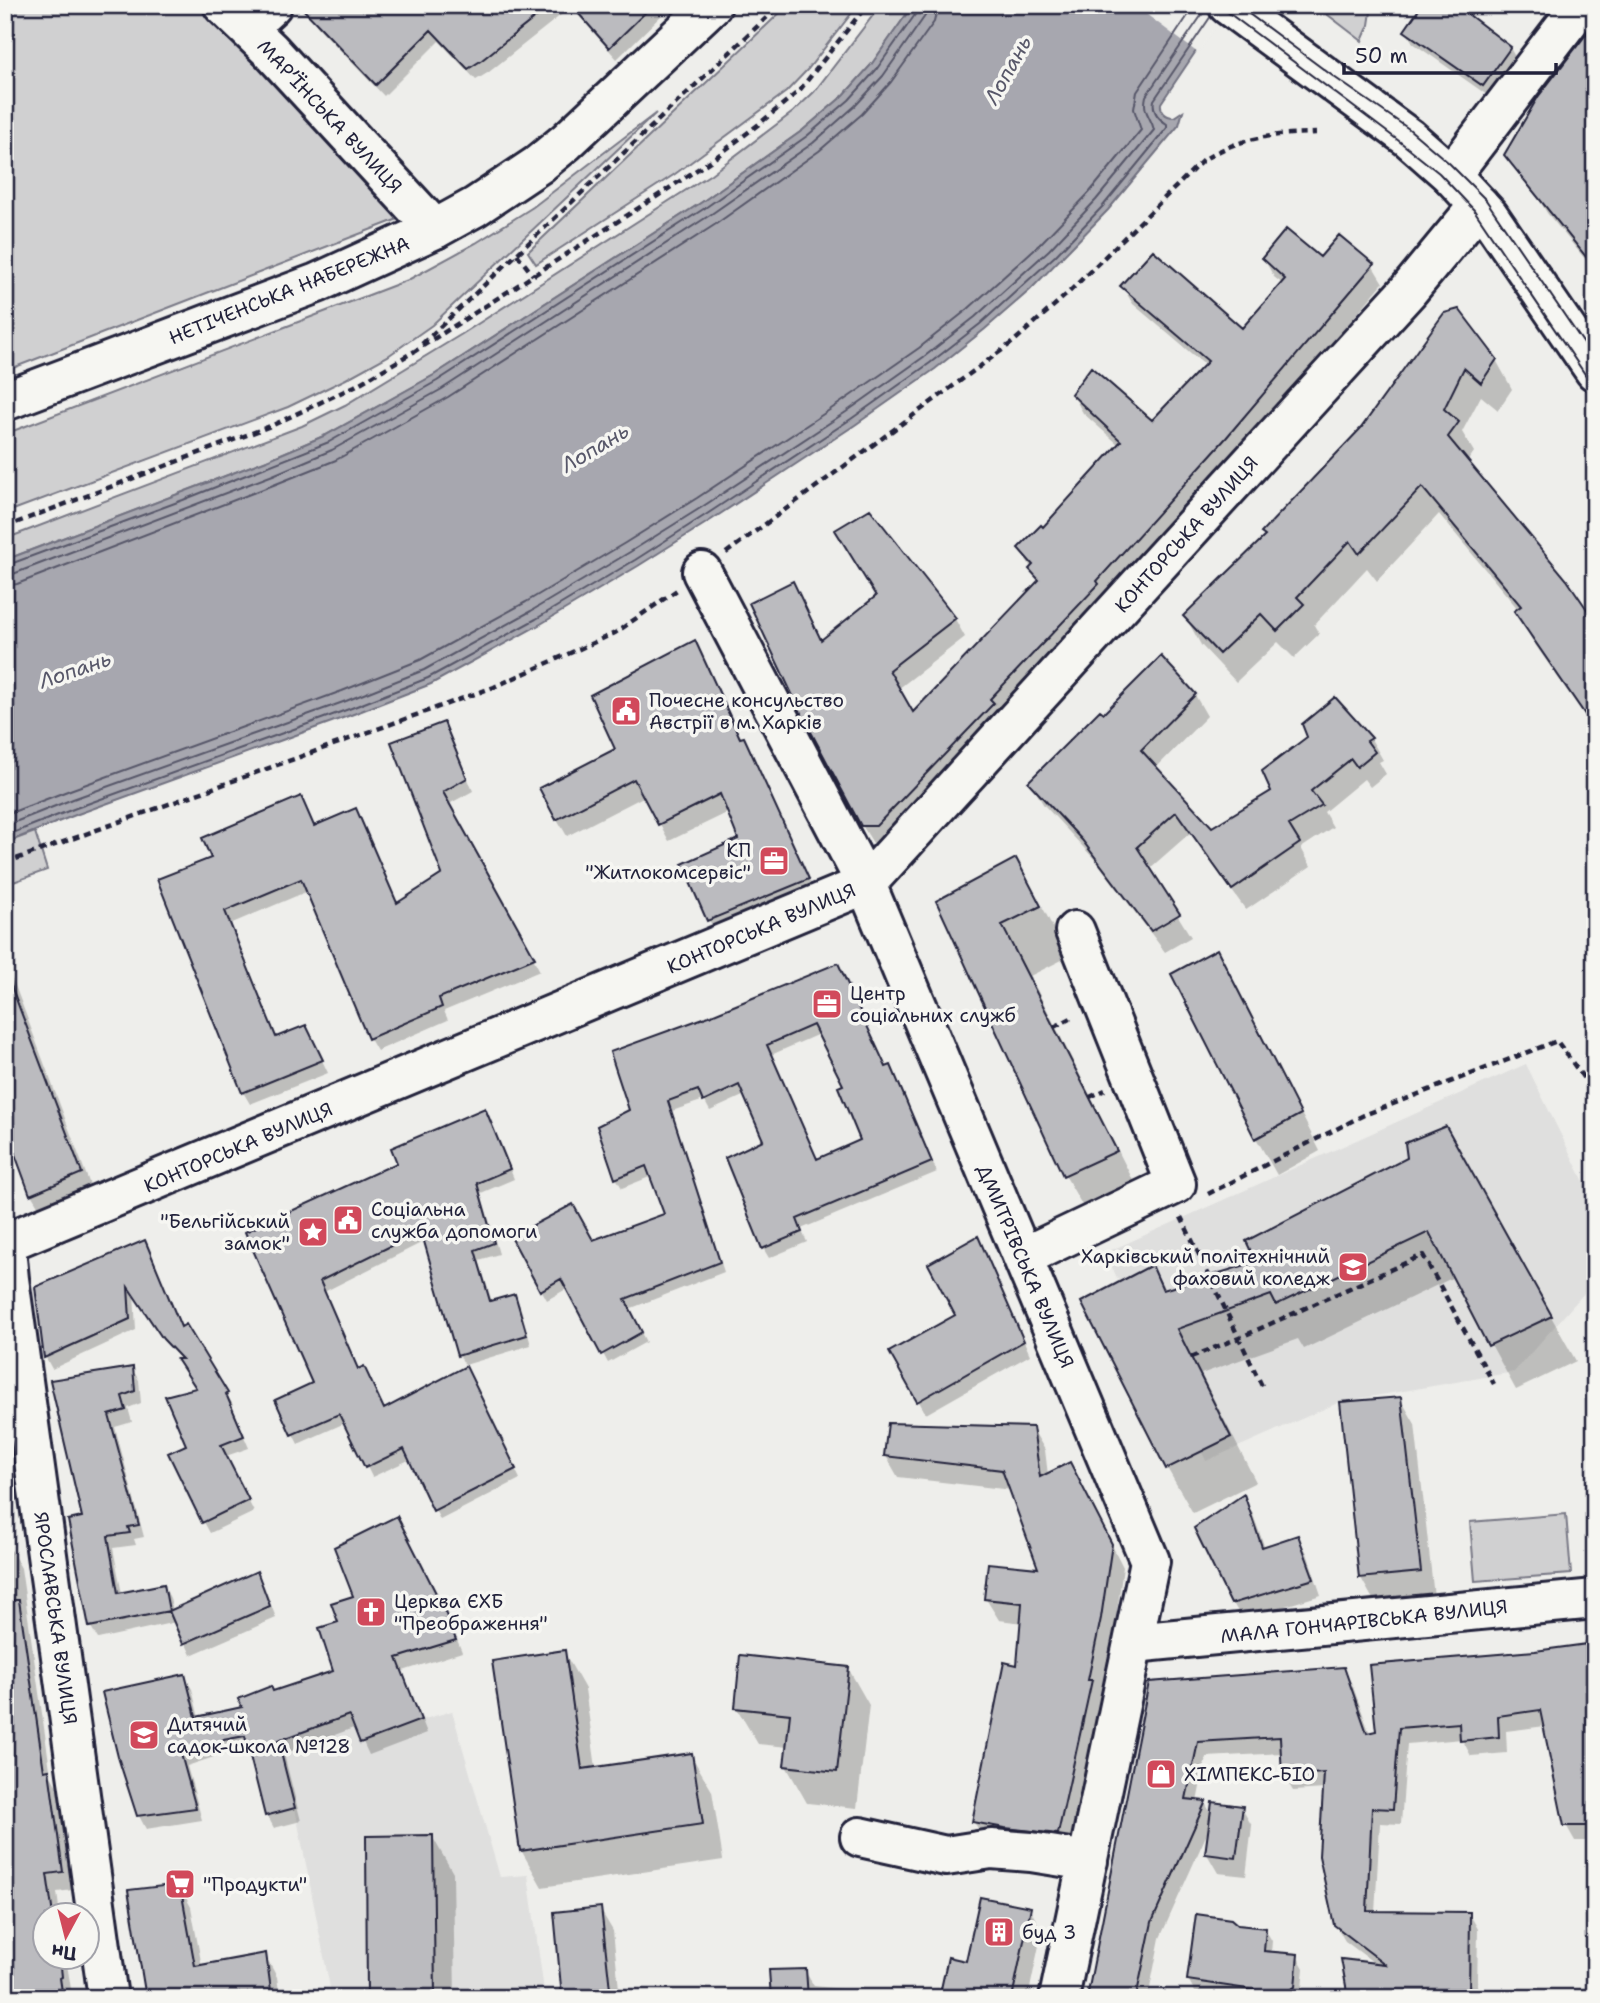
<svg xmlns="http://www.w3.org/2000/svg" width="1600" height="2003" font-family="'Shantell Sans',sans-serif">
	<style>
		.built { fill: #dfdfde }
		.green { fill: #d0d0d1; stroke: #797986; stroke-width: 2 }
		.water { fill: #a7a7af; stroke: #727281; stroke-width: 2 }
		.pier { fill: #eeeeeb }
		.shadow { fill: #0003; fill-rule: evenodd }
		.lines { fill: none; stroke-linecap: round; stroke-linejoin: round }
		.shore { stroke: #575769; stroke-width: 2 }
		.building { fill: #bbbbbf; stroke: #22223b; stroke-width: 2; fill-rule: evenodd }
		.minor-casing { stroke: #22223b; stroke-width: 44 }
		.major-casing { stroke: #22223b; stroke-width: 44 }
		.path { stroke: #22223b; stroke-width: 4.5; stroke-dasharray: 7 5; stroke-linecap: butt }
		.minor { stroke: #f6f6f2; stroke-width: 38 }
		.major { stroke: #f6f6f2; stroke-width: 38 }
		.tram { stroke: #22223b; stroke-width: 2 }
		.labels { text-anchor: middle; stroke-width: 7; stroke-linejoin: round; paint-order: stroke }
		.street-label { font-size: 19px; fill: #22223b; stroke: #f6f6f2 }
		.poi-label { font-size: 19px; fill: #22223b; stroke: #f6f6f2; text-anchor: start }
		.water-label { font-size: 21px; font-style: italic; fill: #575769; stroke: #f6f6f2 }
	</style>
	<rect width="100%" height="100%" fill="#eeeeeb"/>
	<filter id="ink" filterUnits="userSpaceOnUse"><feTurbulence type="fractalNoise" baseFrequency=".0143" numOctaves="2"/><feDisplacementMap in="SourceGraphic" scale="14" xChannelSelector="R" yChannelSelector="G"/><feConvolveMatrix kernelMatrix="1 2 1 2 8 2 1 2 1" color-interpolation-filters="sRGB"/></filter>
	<g filter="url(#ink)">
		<path class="built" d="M1526 1064 1595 1204V1281L1514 1372 1340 1402 1206 1461 1105 1253Z
			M402 1671 421 1720 452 1711 500 1877 528 1875 545 1998H332L295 1808 272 1720Z"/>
		<path class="green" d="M5 5H213L411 214 5 371Z
			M788 5H858L808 69 786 92 675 174 536 264 528 252Z
			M881 5H913L871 65 844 95 803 130 702 202 434 375 326 435 267 460 5 560V539L302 426 345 405 462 334 711 174 793 112 814 92Z
			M1315 5H1372L1369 25 1362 41Z
			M656 113 432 325 388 356 346 379 288 407 5 513V434L408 280 476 243 533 207Z
			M35 832 47 870 5 885V843Z
			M1566 1514 1571 1574 1475 1581 1470 1522Z"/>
		<path class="water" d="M913 5H1227L1161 103C1160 111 1165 117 1174 117L1183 111 1179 125 1108 210 1030 290 985 329 935 369 855 425 711 520 638 566 539 625 431 684 351 715 78 814 5 843V560L267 460 326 435 434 375 702 202 803 130 844 95 871 65Z"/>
		<path class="pier" d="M1134 5H1230L1198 53Z"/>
		<path class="shadow" d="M320 5H667L669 8 617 59 571 7 489 72 476 80 439 41 384 96 317 26 309 14Z
			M1406 31 1510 48 1517 60 1490 97 1413 43Z
			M1595 152V271L1547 213 1540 201 1512 166 1506 155Z
			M1264 259 1320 260 1372 265 1383 283 1235 457 886 844 873 843 860 822 822 642 878 597 870 511 955 619 965 637 898 689 913 715 1039 582 1020 548 1043 530 1119 445 1083 413 1073 395 1152 423 1206 366 1133 304 1122 286 1242 331 1283 284 1274 277Z
			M1445 315 1496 360 1512 389 1498 410 1481 396 1462 432 1474 452 1467 462 1595 624V731L1532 640 1516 611 1518 609 1439 514 1377 581 1367 568 1314 625 1319 634 1294 658 1278 642 1236 682 1201 645 1185 616 1266 538 1263 533 1362 429Z
			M1195 695 1207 716 1156 768 1212 829 1273 791 1335 699 1371 739 1383 760 1379 762 1386 774 1370 787 1364 779 1324 812 1333 827 1301 848 1311 866 1246 910 1190 833 1149 869 1191 937 1165 952 1097 862 1043 804 1031 783 1103 716Z
			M443 724 450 736 473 791 449 804 540 971 444 1011 448 1020 377 1051 370 1039 308 891 230 924 277 1038 312 1039 328 1073 250 1104 243 1092 159 880 314 828 362 823 398 905 445 875 394 743Z
			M743 739 753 756 817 897 719 938 709 920 685 865 741 840 729 812 669 841 645 796 567 836 557 819 617 750Z
			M1015 860 1044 910 1068 957 1030 976 1144 1202 1094 1226 1065 1175 938 902Z
			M1217 952 1238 988 1320 1151 1277 1175 1256 1138Z
			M838 965 887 1069 896 1077 937 1172 801 1229 807 1242 769 1258 763 1248 765 1141 745 1095 710 1111 704 1100 672 1111 724 1272 629 1309 646 1342 608 1363 568 1288 547 1300 513 1238 592 1242 666 1215 652 1176 622 1188 616 1178 631 1111 710 1018ZM819 1034 845 1086 862 1141 817 1160 771 1055Z
			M5 968 14 983 95 1198 46 1219 31 1194 5 1121Z
			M490 1120 514 1179 481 1193 499 1254 479 1260 492 1302 514 1296 520 1306 531 1345 465 1365 459 1355 425 1241 324 1292 358 1371 384 1411 471 1378 520 1479 440 1520 411 1459 372 1477 345 1423 298 1444 293 1434 315 1384 247 1233Z
			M1471 1173 1576 1361 1516 1390 1454 1277 1304 1349 1298 1339 1201 1374 1256 1482 1193 1513 1167 1468 1152 1267 1166 1291 1258 1263Z
			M977 1238 985 1252 1030 1355 926 1414 891 1352 957 1316Z
			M144 1243 151 1254 182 1328 186 1326 233 1405 231 1406 249 1448 226 1456 254 1512 210 1533 204 1522 188 1446 198 1389 182 1361 173 1351 134 1293 136 1330 52 1369 46 1358 37 1288Z
			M132 1369 139 1380 141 1403 128 1408 132 1422 115 1427 144 1537 134 1539 136 1545 113 1548 122 1594 164 1586 170 1598 173 1611 257 1574 264 1586 276 1618 191 1655 176 1622 98 1639 91 1627 70 1521 84 1519 52 1382Z
			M1400 1398 1415 1424 1434 1597 1375 1603 1361 1578Z
			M5 1427 16 1513 5 1516Z
			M1032 1428 1045 1450 1048 1475 1082 1486 1123 1567 1113 1641 1101 1699 1104 1704 1070 1855 987 1843 974 1822 1019 1667 1023 1623 999 1620 986 1599 1041 1570 1012 1490 898 1477 886 1456Z
			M1243 1496 1252 1512 1265 1548 1298 1537 1307 1553 1321 1595 1242 1619 1233 1603Z
			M404 1530 450 1622 462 1652 403 1671 427 1733 369 1755 356 1727 284 1754 301 1821 274 1828 267 1815 250 1749 226 1753 187 1766 202 1820 146 1829 139 1816 120 1756 184 1676 192 1689 199 1718 244 1709 273 1693 335 1672 340 1623 355 1597Z
			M11 1550 21 1568 51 1776 59 1790 73 1890 57 1892 60 1916H46V1958H66L72 1995 69 1996 70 1998H5V1551Z
			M1595 1639V1841H1575L1566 1825 1545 1726 1506 1731 1507 1753 1471 1756 1462 1739 1407 1744 1401 1824 1380 1823 1375 1913H1469L1478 1929 1477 1996 1595 1998H1348L1377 1965 1345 1941 1335 1924 1325 1789 1293 1791 1284 1776 1283 1753 1206 1757 1197 1802 1205 1803 1212 1815 1241 1807 1252 1826 1246 1876 1218 1873 1207 1854 1209 1829 1160 1938 1148 1998H1089L1150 1683 1343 1669 1352 1684 1370 1734 1585 1646 1584 1641Z
			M564 1652 585 1689 596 1768 691 1755 712 1791 723 1860 542 1887 521 1850Z
			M848 1668 869 1705 857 1808 807 1803 786 1766 788 1747 758 1744 736 1707Z
			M432 1836 453 1873 455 1998H369Z
			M179 1885 191 1907 202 1967 265 1955 277 1977 280 1998H147Z
			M600 1909 613 1931 620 1998H564Z
			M1030 1909 1042 1931 1028 1998H941L968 1963Z
			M1237 1926 1265 1929 1272 1941 1271 1953 1297 1956 1304 1968 1301 1998H1237L1195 1992 1188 1979Z
			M805 1971 814 1986 896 1995 898 1998H773Z"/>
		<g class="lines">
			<path class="shore" d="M5 566 183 500 329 442 437 381 705 208 807 136 849 100 876 70 917 12 918 5
				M5 575 13 574 273 475 332 450 442 389 710 215 813 143 855 106 883 76 925 16 927 5
				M5 586 17 584 276 484 336 460 448 397 716 224 819 151 862 114 891 82 934 22 938 5
				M5 815 70 790 342 691 420 660 526 602 625 543 697 498 840 403 919 348 968 309 1041 243 1089 193 1141 130 1134 109 1137 92 1195 5
				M5 826 73 799 346 701 424 670 531 611 630 552 702 507 846 412 925 356 975 317 1049 250 1096 200 1154 130C1151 116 1142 113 1146 96L1208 6
				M5 836 76 808 349 709 428 678 536 619 635 560 707 514 851 419 930 363 980 324 1055 256 1103 206 1167 128V124C1157 118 1152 111 1154 100L1211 16"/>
		</g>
		<path class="building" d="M299 5H551L482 60 468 69 431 30 376 85Z
			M571 5H653L609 48Z
			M1422 5H1456L1511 47 1483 86 1404 31Z
			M1595 23V268L1504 155 1538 97Z
			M1286 229 1320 257 1339 235 1374 264 1226 438 1097 581 1099 584 990 699 994 703 876 826H861L802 715 749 603 793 581 821 640 876 596 835 530 870 509 956 618 889 670 913 712 1039 580 1029 569 1033 565 1018 548 1041 525 1043 527 1121 441 1071 394 1091 367 1152 420 1208 361 1120 286 1153 250 1242 328 1285 279 1262 258Z
			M1459 309 1497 359 1481 383 1464 368 1444 409 1459 422 1448 437 1567 580 1595 621V729L1514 611 1521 606 1422 487 1359 554 1350 541 1297 597 1304 604 1277 631 1261 614 1219 654 1183 616 1265 536 1261 533 1361 428 1444 313Z
			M695 640 740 738 744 737 809 879 707 921 682 864 738 839 720 794 658 825 634 779 556 820 539 788 615 749 590 695Z
			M1161 656 1196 694 1141 750 1212 827 1271 791 1262 771 1307 737 1302 724 1335 697 1372 738 1367 741 1375 752 1357 767 1351 759 1311 791 1322 805 1289 825 1300 843 1232 890 1176 812 1137 847 1180 914 1151 931 1082 840 1028 782 1100 710 1104 713Z
			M444 722 467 778 443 792 535 958 439 998 442 1007 368 1039 301 879 225 911 276 1037 306 1025 323 1060 242 1093 157 879 211 858 202 838 301 796 314 826 356 808 397 903 442 874 391 742Z
			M1016 858 1041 906 1002 925 1117 1151 1063 1176 936 901Z
			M1217 949 1301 1114 1255 1139 1171 974Z
			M838 963 886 1067 891 1065 932 1162 797 1219 802 1232 762 1249 725 1158 763 1140 739 1085 703 1102 698 1090 668 1101 720 1262 625 1299 642 1332 601 1355 561 1279 540 1291 511 1237 573 1204 593 1240 664 1214 646 1166 615 1179 597 1126 629 1110 610 1052 709 1016ZM813 1025 843 1085 838 1087 860 1140 817 1159 767 1045Z
			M5 975H7L82 1173 30 1195 5 1127Z
			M485 1108 510 1169 477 1183 494 1243 475 1250 490 1301 515 1294 527 1335 457 1356 421 1231 320 1281 358 1369 364 1366 384 1409 466 1366 516 1469 433 1511 404 1449 365 1468 339 1414 291 1435 275 1400 312 1383 245 1232 397 1163 391 1148Z
			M1446 1126 1552 1316 1488 1346 1429 1232 1276 1305 1271 1295 1177 1329 1231 1437 1166 1469 1081 1302 1152 1265 1163 1290 1256 1262 1246 1241 1407 1158 1405 1143Z
			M978 1236 1024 1341 917 1402 889 1352 955 1315 928 1264Z
			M145 1240 181 1327 186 1324 228 1393 226 1394 244 1436 221 1445 249 1500 202 1523 168 1453 186 1445 165 1396 196 1388 177 1359H182L163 1339 128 1287 130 1319 44 1358 35 1287Z
			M133 1367 135 1391 122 1396 126 1410 109 1415 139 1525 128 1527 130 1533 108 1536 118 1593 164 1584 169 1611 89 1627 68 1520 82 1517 50 1380Z
			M1401 1397 1421 1572 1359 1578 1340 1402Z
			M888 1423 1033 1427 1040 1477 1070 1462 1112 1544 1101 1618 1088 1680H1092L1058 1834 1005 1828 972 1822 1004 1662 1017 1665 1022 1603 984 1599 988 1563 1038 1568 1002 1470 884 1456Z
			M1244 1494 1262 1547 1298 1535 1314 1579 1231 1604 1194 1528Z
			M397 1516 443 1607 456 1640 397 1658 421 1720 360 1743 349 1715 278 1741 295 1808 265 1816 245 1736 218 1741 181 1754 196 1808 137 1816 118 1757 102 1692 185 1674 196 1717 242 1707 238 1699 271 1686 273 1691 333 1671 319 1628 338 1622 331 1603 353 1596 334 1547Z
			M257 1571 270 1606 183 1644 169 1611Z
			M5 1600H19L44 1771 49 1770 63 1872 47 1874 53 1915H46V1957H60L62 1977 60 1978 63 1998H5Z
			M1595 1643V1826H1564L1540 1710 1498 1716 1499 1737 1460 1741 1459 1723 1399 1728 1393 1809 1372 1808 1367 1911 1470 1912 1469 1998H1347L1346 1986 1341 1959 1385 1964 1334 1925 1319 1856 1324 1773 1282 1776 1280 1737 1198 1742 1186 1799 1206 1801 1152 1922 1136 1998H1087L1149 1682 1344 1667 1367 1733 1376 1731 1369 1665 1535 1651Z
			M565 1650 582 1769 692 1753 703 1824 520 1851 492 1661Z
			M740 1655 849 1667 837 1772 784 1766 790 1714 735 1708Z
			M1212 1802 1243 1806 1236 1858 1205 1854Z
			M433 1835 435 1998H367L366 1836Z
			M180 1884 195 1966 266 1953 272 1998H146L128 1890Z
			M980 1897 1031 1907 1012 1998H939L948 1957 966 1961Z
			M601 1907 611 1998H562L554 1912Z
			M1196 1914 1231 1919 1238 1925 1266 1928 1264 1951 1298 1954 1295 1987 1275 1998H1264L1260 1991 1187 1980Z
			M806 1969 808 1998H771L769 1970Z"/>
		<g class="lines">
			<g class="minor-casing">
				<path id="minor" d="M223 5 271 51 435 229
					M247 28 272 5
					M1451 175 1581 5
					M702 572 866 884 1150 1561 1059 1998
					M5 1238 9 1279 108 1998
					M5 1243 866 884 1408 291 1479 205
					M1023 1257 1176 1184 1075 931
					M1133 1643 1595 1599
					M860 1837 946 1856 991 1849 1031 1852 1088 1861"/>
			</g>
			<g class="major-casing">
				<path id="major" d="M1228 5 1409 138 1451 175 1489 216 1595 371
					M5 401 317 283 435 229 475 207 538 165 566 142 712 5"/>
			</g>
			<path class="path" d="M517 254 533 275
				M422 344 780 5
				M5 527 273 425 355 386 415 351 659 195 716 157 759 124 799 91 867 5
				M726 553 1013 342 1066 295 1202 161C1238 137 1274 134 1316 133
				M5 863 494 687 615 633 677 590
				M1054 1027 1073 1017
				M1090 1097 1105 1090
				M1208 1194 1364 1115 1557 1041 1595 1094
				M1181 1217 1262 1386
				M1191 1357 1239 1338 1423 1255 1494 1384"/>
			<use href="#minor" class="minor"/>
			<use href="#major" class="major"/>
			<path class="tram" d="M1218 5 1399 141 1439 173 1474 210 1595 389
				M1237 5 1334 77 1409 129 1449 163 1486 200 1595 360"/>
		</g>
	</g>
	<defs>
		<g id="civic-square" transform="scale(1.575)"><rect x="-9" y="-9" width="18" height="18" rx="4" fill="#d1495b" stroke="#f6f6f2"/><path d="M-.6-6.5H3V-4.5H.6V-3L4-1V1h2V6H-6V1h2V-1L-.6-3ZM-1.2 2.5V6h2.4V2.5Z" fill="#fff"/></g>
		<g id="office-square" transform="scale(1.575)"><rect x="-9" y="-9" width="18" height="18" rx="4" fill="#d1495b" stroke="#f6f6f2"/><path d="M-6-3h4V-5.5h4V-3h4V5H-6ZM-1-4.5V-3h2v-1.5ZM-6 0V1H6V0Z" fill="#fff"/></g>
		<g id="sight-square" transform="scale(1.575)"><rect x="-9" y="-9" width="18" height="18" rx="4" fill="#d1495b" stroke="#f6f6f2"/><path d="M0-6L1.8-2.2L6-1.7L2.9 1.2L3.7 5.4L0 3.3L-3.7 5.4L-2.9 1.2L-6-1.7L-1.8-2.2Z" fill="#fff"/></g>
		<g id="university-square" transform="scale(1.575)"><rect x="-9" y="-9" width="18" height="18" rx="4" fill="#d1495b" stroke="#f6f6f2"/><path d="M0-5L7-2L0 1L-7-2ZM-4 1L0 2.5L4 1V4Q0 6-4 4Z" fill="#fff"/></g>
		<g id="church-square" transform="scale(1.575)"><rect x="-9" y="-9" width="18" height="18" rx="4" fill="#d1495b" stroke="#f6f6f2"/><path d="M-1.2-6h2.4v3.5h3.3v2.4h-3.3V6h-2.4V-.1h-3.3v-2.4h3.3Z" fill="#fff"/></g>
		<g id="school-square" transform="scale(1.575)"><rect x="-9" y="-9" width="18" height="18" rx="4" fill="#d1495b" stroke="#f6f6f2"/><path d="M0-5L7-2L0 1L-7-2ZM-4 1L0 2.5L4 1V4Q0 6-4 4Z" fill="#fff"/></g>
		<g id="shop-square" transform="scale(1.575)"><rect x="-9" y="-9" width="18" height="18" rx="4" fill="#d1495b" stroke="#f6f6f2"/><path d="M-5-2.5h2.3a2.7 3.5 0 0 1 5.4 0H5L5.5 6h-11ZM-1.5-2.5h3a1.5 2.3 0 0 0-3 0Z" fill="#fff"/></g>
		<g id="supermarket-square" transform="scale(1.575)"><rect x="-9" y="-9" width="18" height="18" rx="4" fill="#d1495b" stroke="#f6f6f2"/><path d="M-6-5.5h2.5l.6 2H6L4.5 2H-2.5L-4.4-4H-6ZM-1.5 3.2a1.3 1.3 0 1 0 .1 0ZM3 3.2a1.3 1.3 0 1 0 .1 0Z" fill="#fff"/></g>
		<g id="building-square" transform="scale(1.575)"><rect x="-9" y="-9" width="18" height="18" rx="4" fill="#d1495b" stroke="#f6f6f2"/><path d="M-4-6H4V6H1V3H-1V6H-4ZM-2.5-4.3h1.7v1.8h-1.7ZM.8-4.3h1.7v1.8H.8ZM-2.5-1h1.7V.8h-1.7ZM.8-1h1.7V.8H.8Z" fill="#fff"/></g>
	</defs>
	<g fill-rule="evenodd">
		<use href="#civic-square" x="626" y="711"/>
		<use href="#office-square" x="774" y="861"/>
		<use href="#office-square" x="827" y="1004"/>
		<use href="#civic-square" x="348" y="1220"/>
		<use href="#sight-square" x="313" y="1232"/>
		<use href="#university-square" x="1353" y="1267"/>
		<use href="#church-square" x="371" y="1612"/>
		<use href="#school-square" x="144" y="1735"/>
		<use href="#shop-square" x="1161" y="1774"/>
		<use href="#supermarket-square" x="180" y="1884"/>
		<use href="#building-square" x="999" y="1932"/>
	</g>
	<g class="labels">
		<g class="street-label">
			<text transform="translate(330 116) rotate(47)" y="7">МАР’ЇНСЬКА ВУЛИЦЯ</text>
			<text transform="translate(289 290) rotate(-22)" y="7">НЕТІЧЕНСЬКА НАБЕРЕЖНА</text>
			<text transform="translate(1186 534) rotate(-48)" y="7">КОНТОРСЬКА ВУЛИЦЯ</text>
			<text transform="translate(761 928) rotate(-23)" y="7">КОНТОРСЬКА ВУЛИЦЯ</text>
			<text transform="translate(238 1147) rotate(-23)" y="7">КОНТОРСЬКА ВУЛИЦЯ</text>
			<text transform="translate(1026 1266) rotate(67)" y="7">ДМИТРІВСЬКА ВУЛИЦЯ</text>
			<text transform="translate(56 1618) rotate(82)" y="7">ЯРОСЛАВСЬКА ВУЛИЦЯ</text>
			<text transform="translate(1364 1621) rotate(-6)" y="7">МАЛА ГОНЧАРІВСЬКА ВУЛИЦЯ</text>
		</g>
		<g class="poi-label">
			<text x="649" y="707">Почесне консульство<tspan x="649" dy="22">Австрії в м. Харків</tspan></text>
			<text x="751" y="857" text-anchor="end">КП<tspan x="751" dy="22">"Житлокомсервіс"</tspan></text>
			<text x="850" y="1000">Центр<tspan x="850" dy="22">соціальних служб</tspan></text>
			<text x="371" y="1216">Соціальна<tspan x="371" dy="22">служба допомоги</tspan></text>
			<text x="290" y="1228" text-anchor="end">"Бельгійський<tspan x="290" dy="22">замок"</tspan></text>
			<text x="1330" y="1263" text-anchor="end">Харківський політехнічний<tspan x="1330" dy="22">фаховий коледж</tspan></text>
			<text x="394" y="1608">Церква ЄХБ<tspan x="394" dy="22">"Преображення"</tspan></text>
			<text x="167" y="1731">Дитячий<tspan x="167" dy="22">садок-школа №128</tspan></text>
			<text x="1184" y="1781">ХІМПЕКС-БІО</text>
			<text x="203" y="1891">"Продукти"</text>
			<text x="1022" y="1939">буд 3</text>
		</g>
		<g class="water-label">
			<text transform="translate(1008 70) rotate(-61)" y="7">Лопань</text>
			<text transform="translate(595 448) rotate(-31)" y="7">Лопань</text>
			<text transform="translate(75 670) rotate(-19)" y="7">Лопань</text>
		</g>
	</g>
	<rect width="1600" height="2003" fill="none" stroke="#f6f6f2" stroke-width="28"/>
	<rect x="14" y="14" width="1572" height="1975" fill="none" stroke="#22223b" stroke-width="2.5" filter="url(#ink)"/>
	<g transform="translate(66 1936) rotate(187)"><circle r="33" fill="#f6f6f2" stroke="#a1a1a9" stroke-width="2"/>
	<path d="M0-5L12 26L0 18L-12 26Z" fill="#d1495b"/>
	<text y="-10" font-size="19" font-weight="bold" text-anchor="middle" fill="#22223b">Пн</text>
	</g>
	<path d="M1344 63v10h212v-10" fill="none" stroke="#22223b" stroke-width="3.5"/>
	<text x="1355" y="63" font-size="21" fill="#22223b" stroke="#f6f6f2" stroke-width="5" paint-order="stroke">50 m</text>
</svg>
